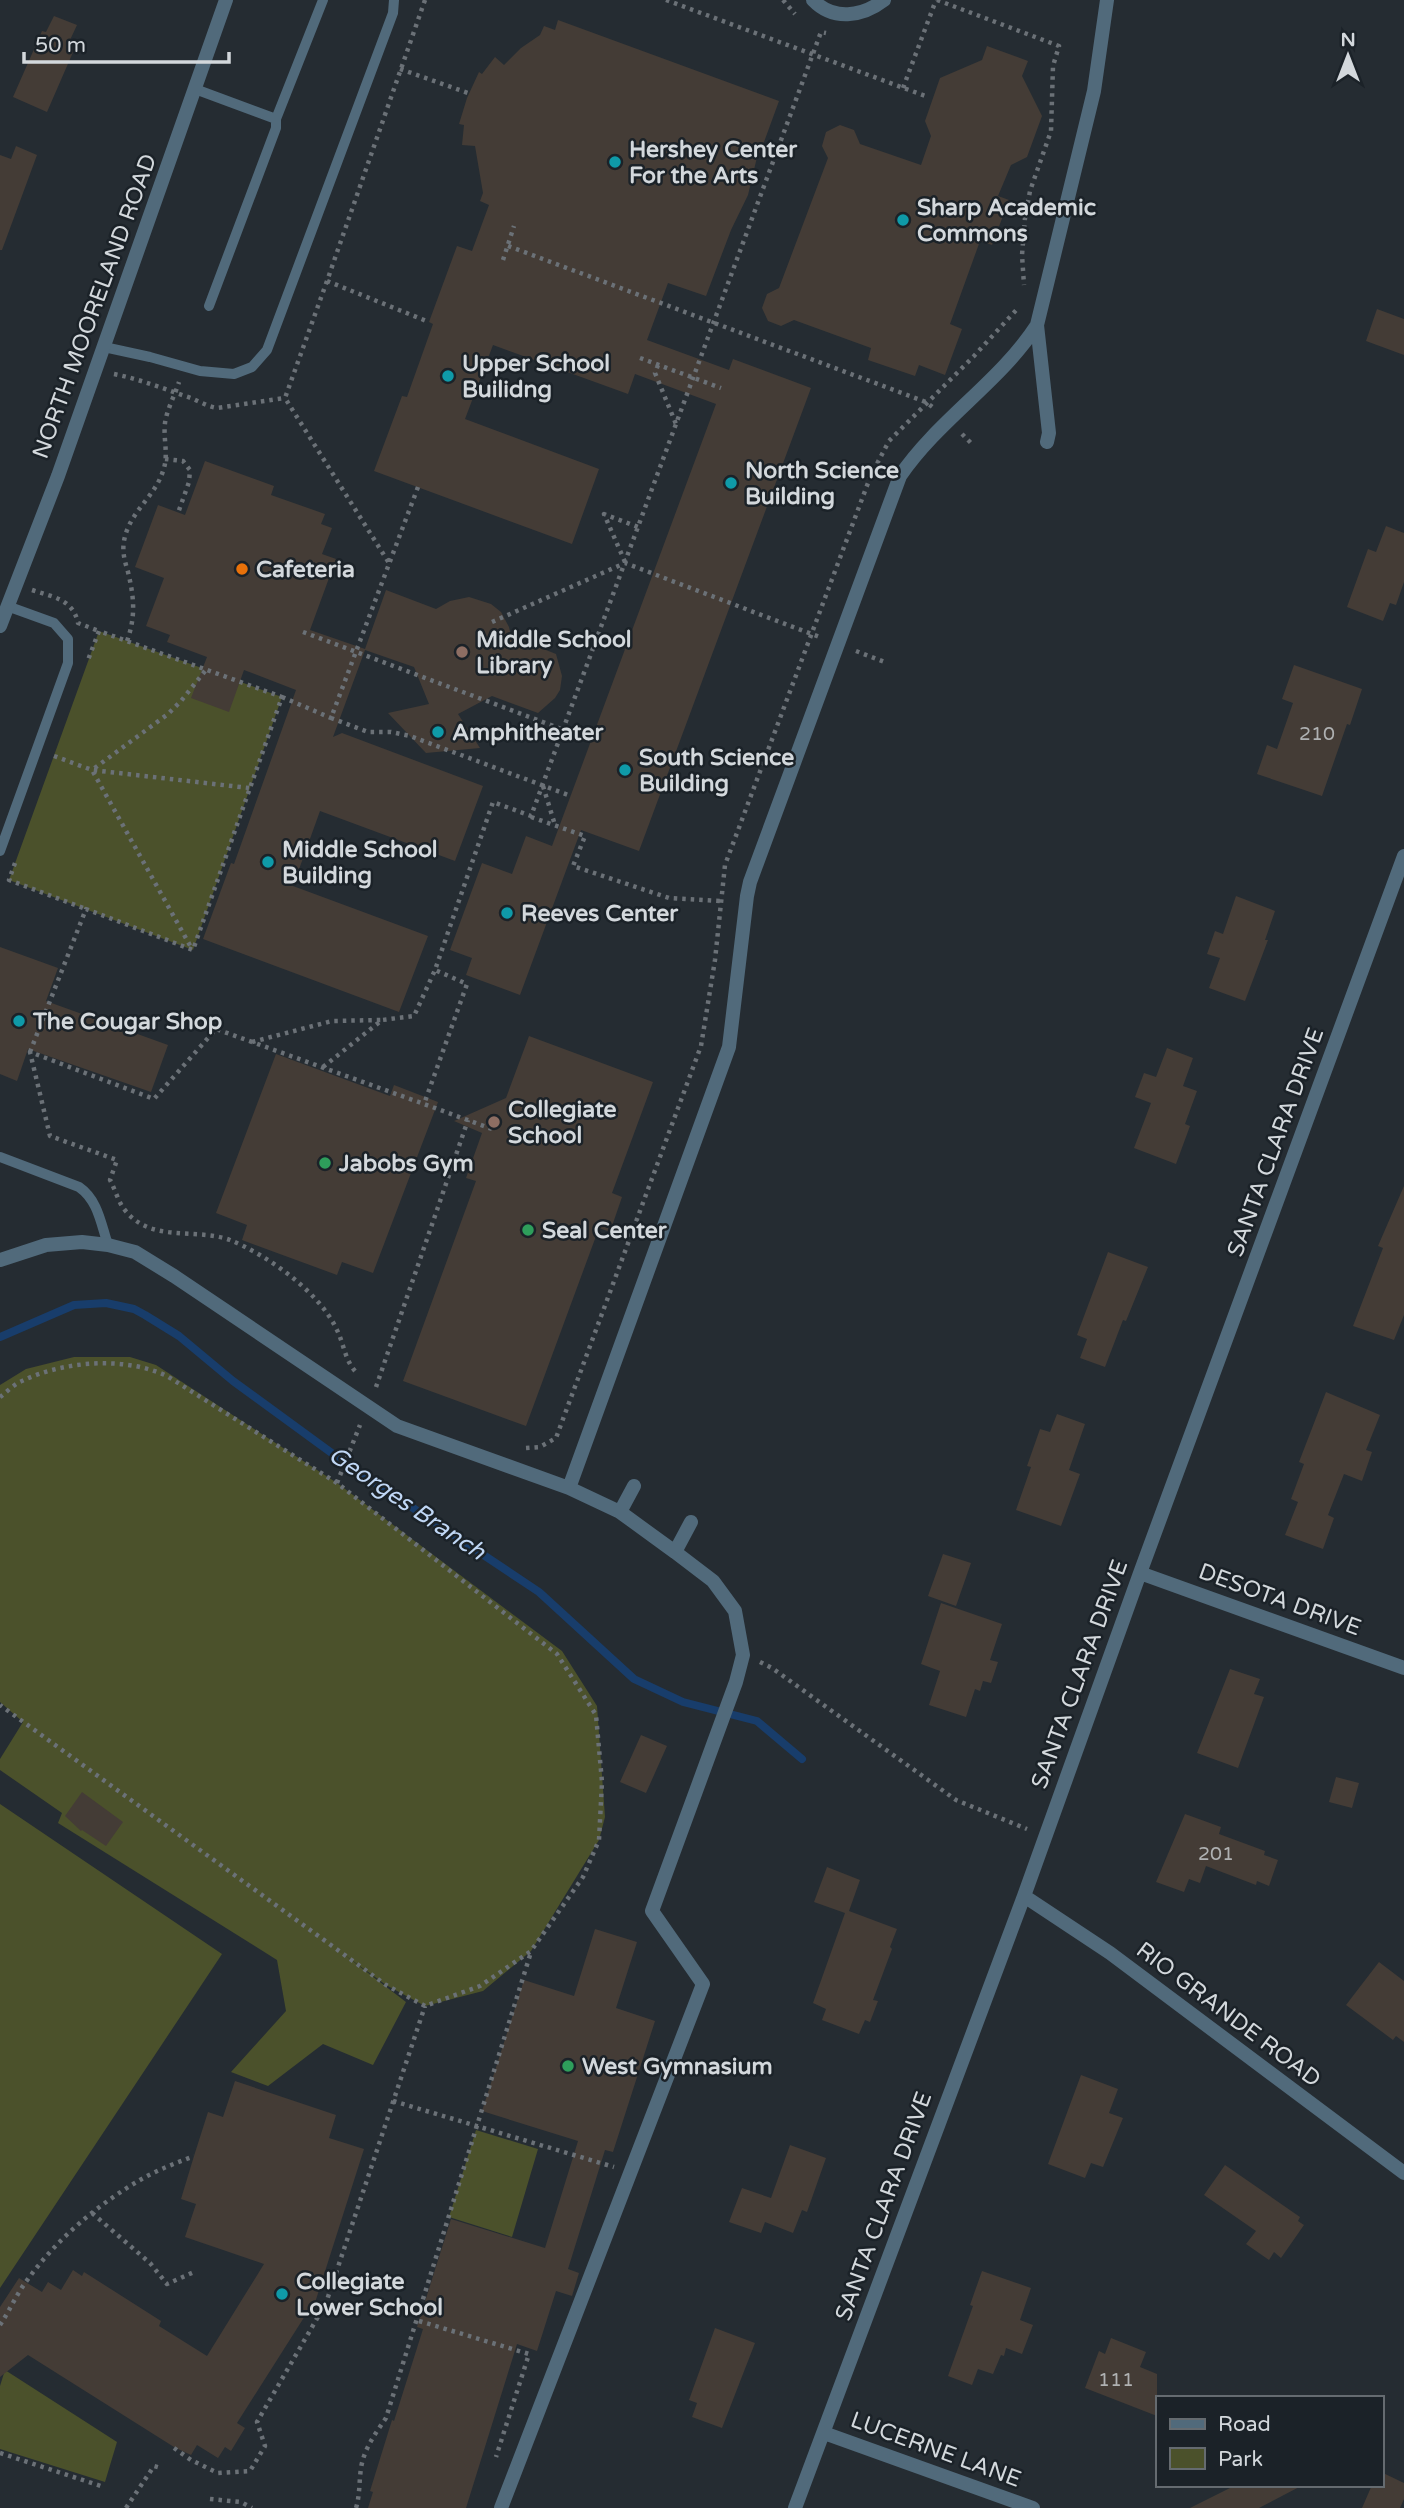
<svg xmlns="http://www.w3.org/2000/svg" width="1404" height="2508" font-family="'Varela Round',sans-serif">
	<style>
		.green { fill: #4b512b }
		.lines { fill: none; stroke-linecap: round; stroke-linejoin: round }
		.stream { stroke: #183d6b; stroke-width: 8 }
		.building { fill: #443c36 }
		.path { stroke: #6b7177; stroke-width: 4.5; stroke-dasharray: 3.5 5; stroke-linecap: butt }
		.service { stroke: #516a7b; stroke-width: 10 }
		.minor { stroke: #516a7b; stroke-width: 14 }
		.tertiary { stroke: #516a7b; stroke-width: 14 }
		.culture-dot { fill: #0f9aa8; stroke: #1b2228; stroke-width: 2.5 }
		.food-dot { fill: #e8710a; stroke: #1b2228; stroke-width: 2.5 }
		.education-dot { fill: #8d6e63; stroke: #1b2228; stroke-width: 2.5 }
		.leisure-dot { fill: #2e9e5b; stroke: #1b2228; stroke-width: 2.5 }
		.labels { text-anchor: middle; stroke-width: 5; stroke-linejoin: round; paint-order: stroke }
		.number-label { font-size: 19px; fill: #afb1b2 }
		.poi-label { font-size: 23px; font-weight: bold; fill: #d3d8dc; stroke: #1b2228; text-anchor: start }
		.street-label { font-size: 23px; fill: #d3d8dc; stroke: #1b2228 }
		.water-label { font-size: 24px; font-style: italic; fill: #c0d7f5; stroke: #1b2228 }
	</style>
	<rect width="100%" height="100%" fill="#252c32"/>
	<path class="green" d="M99 631 282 697 193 950 9 880Z
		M74 1357H130L156 1365 337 1483 562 1651 597 1706 605 1817 599 1840 531 1951 483 1991 425 2006 386 1985 342 1953 406 2002 373 2065 323 2044 268 2086 231 2072 286 2011 277 1960 58 1823 62 1813 0 1770V1759L23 1722 0 1702V1385L26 1369Z
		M0 1804 222 1954 0 2288Z
		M476 2130 538 2149 512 2237 449 2217Z
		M5 2370 117 2442 105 2482 0 2449V2386Z"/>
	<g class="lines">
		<path class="stream" d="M0 1337 74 1305 106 1303 134 1309 145 1315 179 1336 233 1381 344 1462 539 1592 634 1679 683 1702 757 1721 802 1759"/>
	</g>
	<path class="building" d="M54 16 77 25 70 40 77 43 47 112 13 97 42 31 46 32Z
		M558 20 779 101 760 153H758L748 195 731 230 706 296 668 283 647 340 729 370 733 359 811 388 639 851 581 830 520 995 466 975 472 958 450 950 482 863 512 874 526 836 552 846 716 404 635 374 628 394 493 345 465 419 599 469 572 544 374 471 402 396 407 397 433 324 429 322 457 246 472 251 489 205 480 201 483 193 475 146 462 145 464 125 459 124 467 98 479 72 482 74 495 57 504 65 521 48 540 35 544 26 555 30Z
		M987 46 1028 61 1022 76 1042 116 1027 157 1011 165 998 196 1009 200 992 245 980 241 950 324 962 329 945 375 919 365 915 376 868 360 871 348 794 320 781 326 768 321 762 308 767 294 779 288 828 158 822 146 826 132 840 125 854 130 860 144 921 165 931 136 925 121 940 78 982 60Z
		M16 146 37 155 2 250H0V155L11 159Z
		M1377 309 1404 319V355L1366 341Z
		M205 461 274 486 271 495 325 514 321 524 332 528 322 554 336 559 310 630 365 649 386 590 436 609 450 601 469 597 491 604 501 612 509 627 511 636 556 654 562 676 560 690 555 698 538 713 492 696 458 714 480 748 426 753 388 713 429 704 414 667 365 650 333 737 342 733 483 786 455 861 320 811 293 886 428 936 399 1012 203 939 231 863 234 864 296 690 244 670 229 712 191 698 207 657 167 642 170 635 146 626 164 578 135 567 158 505 185 515Z
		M1386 526 1404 533V582L1396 605 1390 603 1383 621 1347 607 1368 549 1376 552Z
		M1294 665 1362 689 1350 725 1347 724 1322 796 1257 774 1267 745 1277 749 1293 703 1282 699Z
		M1236 896 1275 911 1265 940H1268L1245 1001 1209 988 1220 958 1207 954 1215 931 1223 934Z
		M0 947 58 968 46 1001 168 1045 151 1092 28 1049 17 1081 0 1074Z
		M529 1036 653 1082 612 1193 622 1197 610 1232 599 1228 526 1426 403 1381 476 1181 466 1178 482 1133 454 1121 506 1098Z
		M1167 1048 1193 1058 1183 1086 1197 1091 1185 1124 1190 1126 1176 1164 1134 1148 1151 1103 1135 1097 1144 1073 1156 1077Z
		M276 1054 390 1096 394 1085 438 1102 373 1273 342 1262 337 1275 242 1240 247 1225 216 1213Z
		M1404 1186V1315L1394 1340 1353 1326 1383 1248 1378 1246Z
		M1108 1252 1148 1267 1126 1321 1123 1320 1105 1367 1080 1358 1087 1339 1077 1335Z
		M1326 1392 1380 1415 1366 1450 1372 1452 1362 1481 1344 1474 1328 1515 1334 1518 1323 1549 1285 1535 1298 1502 1291 1499 1304 1464 1299 1462Z
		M1057 1414 1085 1424 1069 1470 1080 1474 1061 1526 1016 1510 1031 1467 1027 1466 1040 1429 1050 1432Z
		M943 1554 971 1563 956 1606 928 1596Z
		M941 1603 1002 1624 990 1660 998 1662 991 1683 983 1681 980 1691 975 1689 966 1717 929 1705 940 1671 921 1664Z
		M1230 1669 1260 1679 1254 1694 1264 1697 1238 1768 1197 1753Z
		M641 1735 667 1746 646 1793 620 1782Z
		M1336 1777 1359 1783 1352 1808 1329 1802Z
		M82 1792 123 1822 106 1846 82 1830 81 1831 65 1816Z
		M1185 1814 1221 1827 1219 1834 1265 1851 1264 1855 1278 1860 1269 1886 1257 1881 1256 1885 1206 1866 1200 1883 1189 1879 1184 1892 1156 1882Z
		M827 1867 860 1880 849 1911 897 1929 890 1947 892 1949 873 2000 878 2001 870 2022 865 2020 859 2034 822 2020 826 2009 813 2003 845 1913 814 1902Z
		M595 1929 637 1942 616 2008 655 2021 613 2152 605 2150 568 2269 579 2273 572 2296 556 2291 537 2351 517 2344 466 2508H368L373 2492 370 2491 392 2420 394 2421 423 2329 417 2327 451 2219 545 2248 578 2141 482 2111 524 1980 574 1996Z
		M1379 1962 1404 1981V2042L1396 2036 1393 2040 1346 2005Z
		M1081 2075 1118 2089 1109 2113 1123 2118 1103 2167 1091 2163 1085 2178 1048 2164Z
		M235 2081 336 2115 329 2138 364 2149 313 2309 310 2308 237 2423 245 2428 231 2451 225 2447 218 2458 197 2445 191 2455 174 2447 28 2355 0 2377V2307L19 2278 42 2292 48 2282 61 2290 73 2270 82 2276 84 2272 161 2321 159 2326 207 2356 264 2264 185 2237 196 2204 181 2199 194 2156 208 2112 223 2117Z
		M790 2145 826 2158 807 2212 802 2210 793 2233 765 2222 761 2233 729 2222 742 2188 771 2198Z
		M1225 2165 1300 2217 1298 2221 1304 2225 1281 2258 1274 2252 1269 2260 1246 2244 1256 2231 1204 2195Z
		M982 2271 1031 2288 1020 2320 1033 2325 1022 2354 1006 2348 1004 2356 1001 2355 993 2374 978 2369 972 2385 948 2376 973 2306 970 2305Z
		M715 2328 755 2343 722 2428 692 2417 697 2403 689 2400Z
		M1111 2338 1146 2352 1140 2367 1157 2374V2416L1085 2388 1099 2351 1105 2354Z
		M1381 2472 1404 2483V2499L1400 2508H1362L1372 2485H1381Z
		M1236 2485H1303L1259 2508H1190Z"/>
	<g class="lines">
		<path class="path" d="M425 0 327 281 429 322
			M666 0 928 97
			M783 0 795 14
			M937 0 1059 46 1053 66 1051 131 1030 191 1025 218 1022 255 1024 285
			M400 69 468 93
			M903 88 936 0
			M508 246 926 402 935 409
			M503 260 514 226
			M327 281 285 398 389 563
			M640 358 721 388
			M658 365 655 373 676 424
			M114 374C139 379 162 388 185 396 196 399 205 406 217 408L285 398
			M962 434 971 443
			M165 459 183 461 190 470 189 482 178 513
			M418 487 331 718 368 732H391L410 736 571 796
			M625 562 604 514 638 527
			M32 590C53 597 73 599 78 623L99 631
			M492 622 625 563 822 638
			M303 632 564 730
			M127 641C136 616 134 597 128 572 125 562 122 552 124 541 129 512 155 497 163 471 169 455 163 439 165 423 167 409 175 395 179 382
			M856 651 887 663
			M205 671 181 701 168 714 92 770 249 788
			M282 697 331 718
			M54 756 92 770 192 949
			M543 786 555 825
			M531 817 585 836 573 866 669 898 720 901
			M15 863 9 880 86 909
			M252 1042 332 1021 381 1020
			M30 1052 86 909 193 950 282 697 99 631 88 660
			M323 1067 382 1020 414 1016 435 970
			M492 1129 424 1104 467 984 435 970 493 802 531 816 821 32 826 33
			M355 1371C344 1358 344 1343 336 1328 318 1291 267 1255 230 1240 194 1227 151 1244 124 1209 118 1201 115 1189 110 1180L117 1160 50 1136 30 1052 154 1099 216 1029 424 1104
			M376 1387 468 1120
			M0 1397C7 1392 14 1384 22 1381 64 1361 124 1356 167 1376L337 1483 557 1654 596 1715 602 1782 599 1840 583 1877 531 1951 480 1986 425 2006 386 1985 0 1705
			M526 1448 540 1447 556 1438 701 1046 715 960 725 865 871 475 889 441 974 356 1019 307
			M337 1483 360 1425
			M760 1662 772 1668 956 1800 1027 1829
			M393 2101 614 2167
			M92 2213 150 2263 167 2284 194 2272
			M419 2321 529 2354 496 2457
			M0 2325C10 2310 17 2293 28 2279 57 2239 97 2205 140 2180 157 2170 176 2163 194 2156
			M174 2448 191 2460 218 2473 250 2471 265 2446 257 2422 326 2303 425 2006
			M0 2453 101 2486
			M210 2499 241 2502 252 2508
			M126 2508 154 2466 161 2468
			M356 2508C360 2495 359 2482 361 2468 364 2449 375 2434 386 2418L531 1952"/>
		<path class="service" d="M195 89 276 119V128L209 306
			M276 119 323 0
			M104 347 150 357 200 371 234 374 252 367 267 350 393 13 394 0
			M0 851 68 663V639L54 623 7 606
			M0 1157 79 1187C98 1200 101 1224 108 1245"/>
		<path class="minor" d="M813 0C833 21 862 17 884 0
			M1037 325 1049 433 1047 442
			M0 1260 46 1245 82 1242 108 1245 135 1252 174 1276 397 1426 569 1488 729 1047 747 896 750 882 900 476C939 419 1000 382 1037 325L1094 91 1107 0
			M569 1488 620 1512 675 1552 691 1522
			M620 1512 634 1486
			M1140 1573 1404 1668
			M1024 1896 1110 1953 1404 2173
			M824 2433 1033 2508
			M501 2508 703 1984 652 1911 736 1682 743 1655 735 1611 713 1581 675 1552
			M795 2508 1024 1896 1140 1573 1404 856"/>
		<path class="tertiary" d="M0 626 58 476 226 0"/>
	</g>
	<g class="culture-dot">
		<circle cx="615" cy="162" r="7"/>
		<circle cx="903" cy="220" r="7"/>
		<circle cx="448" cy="376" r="7"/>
		<circle cx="731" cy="483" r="7"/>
		<circle cx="438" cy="732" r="7"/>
		<circle cx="625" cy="770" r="7"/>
		<circle cx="268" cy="862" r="7"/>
		<circle cx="507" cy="913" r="7"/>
		<circle cx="19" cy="1021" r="7"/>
		<circle cx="282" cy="2294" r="7"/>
	</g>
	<circle class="food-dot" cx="242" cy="569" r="7"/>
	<g class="education-dot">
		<circle cx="462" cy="652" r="7"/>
		<circle cx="494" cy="1122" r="7"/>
	</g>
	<g class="leisure-dot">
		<circle cx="325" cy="1163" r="7"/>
		<circle cx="528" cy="1230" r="7"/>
		<circle cx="568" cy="2066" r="7"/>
	</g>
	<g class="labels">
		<g class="number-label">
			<text x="1317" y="740">210</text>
			<text x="1216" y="1860">201</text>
			<text x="1116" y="2386">111</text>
		</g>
		<g class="poi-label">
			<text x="629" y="157">Hershey Center<tspan x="629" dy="26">For the Arts</tspan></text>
			<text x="917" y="215">Sharp Academic<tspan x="917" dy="26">Commons</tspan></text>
			<text x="462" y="371">Upper School<tspan x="462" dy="26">Builidng</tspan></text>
			<text x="745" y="478">North Science<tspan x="745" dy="26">Building</tspan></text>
			<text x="256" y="577">Cafeteria</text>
			<text x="476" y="647">Middle School<tspan x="476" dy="26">Library</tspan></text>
			<text x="452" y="740">Amphitheater</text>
			<text x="639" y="765">South Science<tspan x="639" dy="26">Building</tspan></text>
			<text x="282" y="857">Middle School<tspan x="282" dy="26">Building</tspan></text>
			<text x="521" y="921">Reeves Center</text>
			<text x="33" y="1029">The Cougar Shop</text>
			<text x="508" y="1117">Collegiate<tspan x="508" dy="26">School</tspan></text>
			<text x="339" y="1171">Jabobs Gym</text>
			<text x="542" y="1238">Seal Center</text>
			<text x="582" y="2074">West Gymnasium</text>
			<text x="296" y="2289">Collegiate<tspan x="296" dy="26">Lower School</tspan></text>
		</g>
		<g class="street-label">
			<text transform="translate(94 306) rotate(-70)" y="8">NORTH MOORELAND ROAD</text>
			<text transform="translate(1275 1142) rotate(-70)" y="8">SANTA CLARA DRIVE</text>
			<text transform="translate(1280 1599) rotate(20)" y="8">DESOTA DRIVE</text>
			<text transform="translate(1079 1674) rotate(-70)" y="8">SANTA CLARA DRIVE</text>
			<text transform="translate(1229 2014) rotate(37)" y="8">RIO GRANDE ROAD</text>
			<text transform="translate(883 2206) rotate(-70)" y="8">SANTA CLARA DRIVE</text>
			<text transform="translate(936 2449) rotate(20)" y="8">LUCERNE LANE</text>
		</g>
		<g class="water-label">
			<text transform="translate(407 1503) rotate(34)" y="8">Georges Branch</text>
		</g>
	</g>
	<rect x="1156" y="2396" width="228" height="91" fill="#1b2228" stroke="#656b70" stroke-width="2"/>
	<rect x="1170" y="2419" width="35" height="10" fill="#516a7b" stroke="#656b70" stroke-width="2"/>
	<text x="1218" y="2431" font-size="21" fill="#d3d8dc">Road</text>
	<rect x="1170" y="2448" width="35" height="21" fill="#4b512b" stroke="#656b70" stroke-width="2"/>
	<text x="1218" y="2466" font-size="21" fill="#d3d8dc">Park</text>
	<g transform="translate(1348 56)" stroke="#1b2228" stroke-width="5" paint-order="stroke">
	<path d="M0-5L12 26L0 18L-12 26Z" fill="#d3d8dc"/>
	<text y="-10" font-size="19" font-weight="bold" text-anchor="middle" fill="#d3d8dc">N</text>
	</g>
	<path d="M24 52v10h205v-10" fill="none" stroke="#d3d8dc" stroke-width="3.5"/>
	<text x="35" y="52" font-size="21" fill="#d3d8dc" stroke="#1b2228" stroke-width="5" paint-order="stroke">50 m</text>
</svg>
